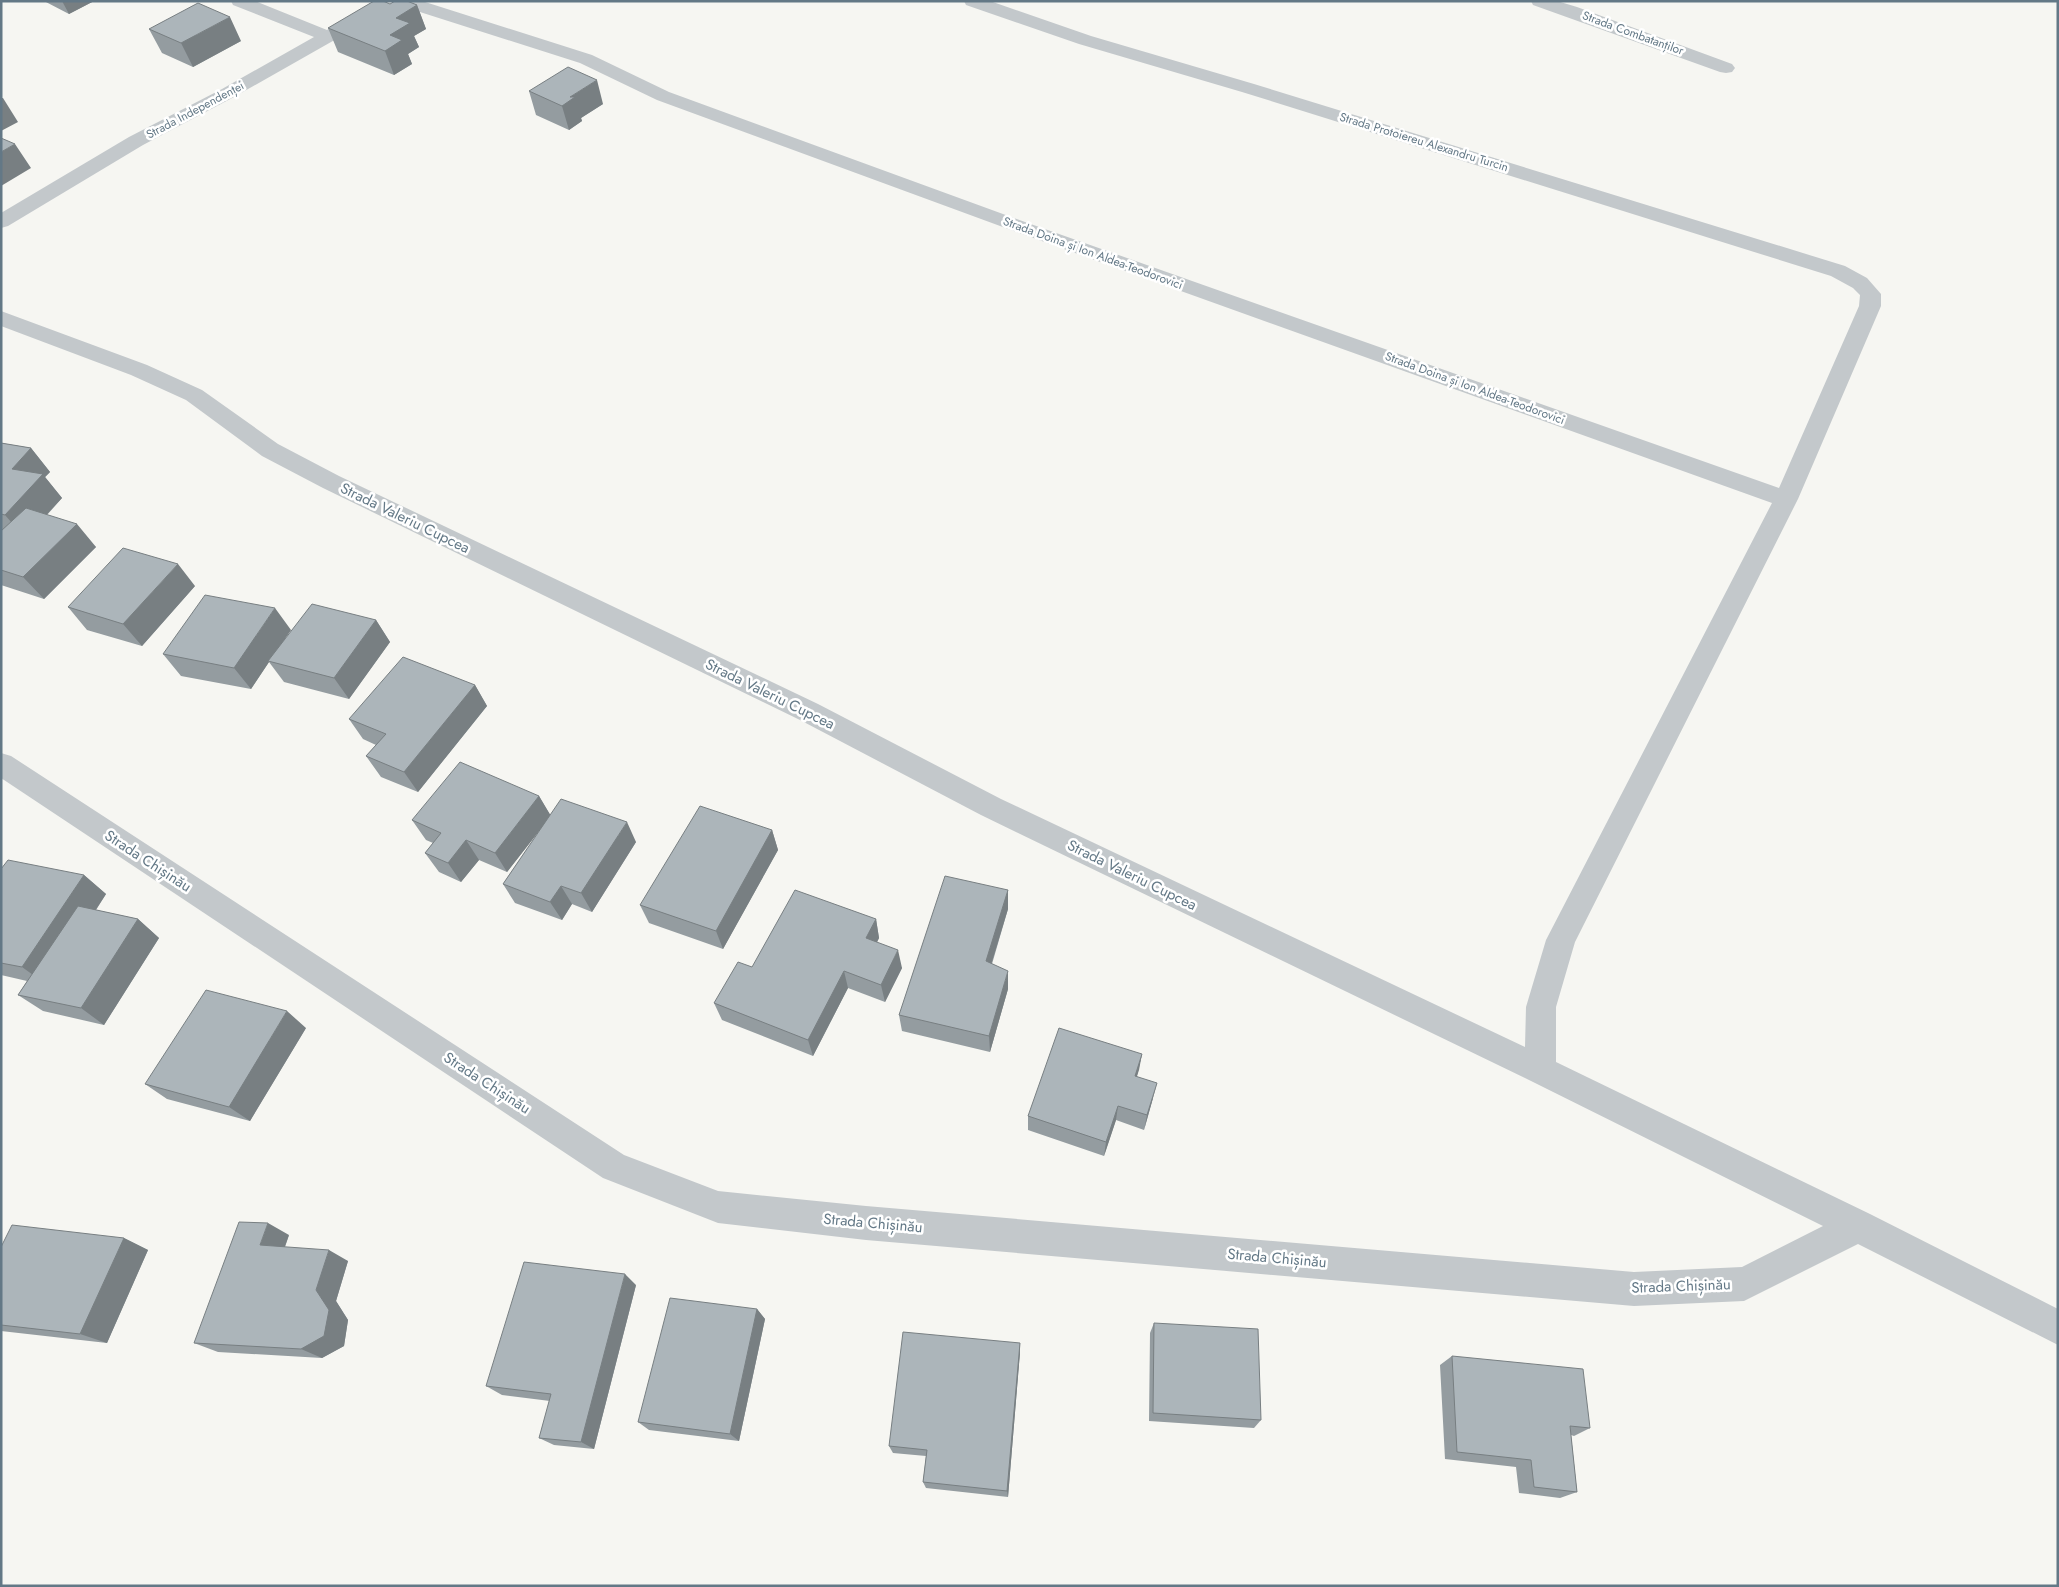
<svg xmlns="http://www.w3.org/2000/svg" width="2059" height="1587" font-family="Jost,sans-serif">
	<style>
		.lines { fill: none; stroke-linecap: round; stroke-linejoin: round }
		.minor { fill: #c3c8cb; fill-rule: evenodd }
		.wall { fill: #949ca0 }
		.shaded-wall { fill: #787f82 }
		.building { fill: #acb5ba; stroke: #787f82 }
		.labels { text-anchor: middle; stroke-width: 5; stroke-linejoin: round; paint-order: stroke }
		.far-street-label { font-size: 12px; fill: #637886; stroke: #fff }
		.street-label { font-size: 15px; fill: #637886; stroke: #fff }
	</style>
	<rect width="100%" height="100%" fill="#f6f6f2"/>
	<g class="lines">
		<path class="minor" d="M231 1H255L327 30C339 23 354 10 368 13L371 17 368 21 234 97 143 145 8 226 1 228V213L129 137 222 89 314 37 233 5Z
			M396 1H422L592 55 669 92 1025 222 1779 488 1859 306 1860 295 1853 288 1831 276 1242 92 1079 44 966 5 964 1H990L1091 36 1254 84 1845 266 1867 278 1881 294V306L1798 499 1575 942 1556 1007V1062L1870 1214 2058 1309V1345L1858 1244 1744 1301 1634 1306 866 1240 718 1223 603 1178 1 778V753L11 756 624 1155 718 1191 866 1206 1634 1272 1742 1267 1823 1226 1529 1080 981 815 800 720 323 488 262 456 186 400 131 375 1 326V311L147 365 202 390 278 444 339 476 818 704 1001 799 1525 1047 1526 1007 1546 940 1772 503 1011 230 657 100 580 63 398 5Z
			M1531 1H1557L1577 7 1732 64 1735 68 1732 72 1726 73 1720 72 1533 5Z"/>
	</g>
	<path class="wall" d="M44 1H94L69 14Z
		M390 4 417 5 426 29 414 36 419 47 408 54 412 64 394 75 338 52 328 28Z
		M149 29 241 41 193 67 162 53Z
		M529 91 603 104 581 118 582 121 569 130 536 115Z
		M1 443 31 448 50 472 45 477 62 498 47 515 96 547 44 599 1 585Z
		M195 586 142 646 87 630 68 607Z
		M376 620 390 642 349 699 284 682 269 662 251 689 181 676 163 654 291 630 284 639Z
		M475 685 487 706 418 792 381 777 366 756 376 745 363 739 349 719Z
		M539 796 550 815 636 842 592 912 572 904 562 920 515 903 503 884 545 823 507 872 479 860 461 882 439 872 425 853 433 843 426 840 412 820Z
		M772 830 778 850 723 949 649 923 640 905Z
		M1 869 84 875 106 894 96 910 138 919 159 938 104 1025 43 1011 18 995 27 981 1 975Z
		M1008 890V909L992 964 1008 989 990 1052 902 1031 899 1015Z
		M876 919 879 938 877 942 902 968 885 1002 848 988 813 1056 722 1020 714 1003 752 967Z
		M306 1028 250 1121 167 1099 145 1084Z
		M1142 1054 1137 1076 1153 1098 1144 1130 1116 1120 1104 1156 1028 1130V1116Z
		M289 1235 285 1247 348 1261 336 1301 348 1320 344 1346 322 1358 218 1352 194 1343Z
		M124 1238 148 1250 107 1343 1 1331V1247Z
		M636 1285 594 1449 554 1445 539 1438 550 1401 502 1395 486 1386Z
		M757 1309 765 1319 739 1441 649 1430 638 1422Z
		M1154 1323 1261 1420 1254 1428 1149 1421 1150 1333Z
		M1020 1343V1352L1008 1497 926 1488 923 1482 926 1456 893 1453 889 1446Z
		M1452 1356 1590 1428 1574 1436 1571 1435 1577 1492 1560 1498 1519 1493 1516 1467 1445 1459 1440 1365Z"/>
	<path class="shaded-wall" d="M62 1H94L69 14Z
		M417 5 426 29 414 36 419 47 408 54 412 64 394 75 385 51 396 18Z
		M230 17 241 41 193 67 181 43Z
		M597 80 603 104 581 118 582 121 569 130 562 106 570 97Z
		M1 98H3L18 122 1 131Z
		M15 144 31 168 1 186V152Z
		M31 448 50 472 45 477 62 498 25 538 5 515 12 469Z
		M77 524 96 547 44 599 23 577Z
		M178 564 195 586 142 646 123 624Z
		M275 608 291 630 270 661H268L269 662 251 689 234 668Z
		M376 620 390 642 349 699 334 678Z
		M475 685 487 706 418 792 404 772Z
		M539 796 551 816 507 872 495 853Z
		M627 822 636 842 592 912 581 893Z
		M772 830 778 850 723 949 716 931Z
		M466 840 479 860 461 882 448 863Z
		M84 875 106 894 47 985 22 967Z
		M561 886 572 904 562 920 550 902Z
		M1008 890V909L987 978 986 961Z
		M138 919 159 938 104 1025 81 1008Z
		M876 919 879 938 870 956 866 938Z
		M898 950 902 968 885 1002 881 985Z
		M844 971 848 988 813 1056 808 1040Z
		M1008 971V989L990 1052 989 1036Z
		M287 1011 306 1028 250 1121 229 1107Z
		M1142 1054 1139 1070 1132 1091 1135 1076Z
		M1157 1083 1153 1098 1144 1130 1147 1115Z
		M1118 1106 1116 1120 1104 1156 1106 1142Z
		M268 1223 289 1235 281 1257 260 1245Z
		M124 1238 148 1250 107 1343 80 1334Z
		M329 1250 348 1261 336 1301 348 1320 344 1346 322 1358 301 1349 316 1290Z
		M625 1274 636 1285 594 1449 581 1442Z
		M757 1309 765 1319 739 1441 730 1434Z
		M1020 1343V1352L1008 1497 1007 1491Z"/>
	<path class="building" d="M374 1H383L390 4 395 1H407L417 5 396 18 410 23 390 35 402 40 385 51 328 28Z
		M198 3 230 17 181 43 149 29Z
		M568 67 597 80 570 97H575L562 106 529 91Z
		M1 138 15 144 1 152Z
		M1 443 31 448 12 469 43 474 5 515 1 514Z
		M26 508 77 524 23 577 1 570V531Z
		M123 548 178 564 123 624 68 607Z
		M205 595 275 608 234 668 163 654Z
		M312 604 376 620 334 678 268 661Z
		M403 657 475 685 404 772 366 756 386 734 349 719Z
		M460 762 539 796 495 853 466 840 448 863 425 853 441 833 412 820Z
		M561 799 627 822 581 893 561 886 550 902 503 884Z
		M700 806 772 830 716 931 640 905Z
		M8 860 84 875 22 967 1 963V869Z
		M945 876 1008 890 986 961 1008 971 989 1036 899 1015Z
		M795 890 876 919 866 938 898 950 881 985 844 971 808 1040 714 1003 738 962 752 967Z
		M78 906 138 919 81 1008 18 995Z
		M206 990 287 1011 229 1107 145 1084Z
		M1059 1028 1142 1054 1135 1076 1157 1083 1147 1115 1118 1106 1106 1142 1028 1116Z
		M239 1222 268 1223 260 1245 329 1250 316 1290 329 1310 324 1336 301 1349 194 1343Z
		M12 1225 124 1238 80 1334 1 1325V1247Z
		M524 1262 625 1274 581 1442 539 1438 551 1394 486 1386Z
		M670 1298 757 1309 730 1434 638 1422Z
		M1154 1323 1258 1329 1261 1420 1153 1413Z
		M903 1332 1020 1343 1007 1491 923 1482 927 1450 889 1446Z
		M1452 1356 1583 1369 1590 1428 1570 1426 1577 1492 1534 1487 1531 1460 1457 1452Z"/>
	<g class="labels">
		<g class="far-street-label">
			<text transform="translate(1633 33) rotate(20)" y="4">Strada Combatanților</text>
			<text transform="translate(195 110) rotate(-28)" y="4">Strada Independenței</text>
			<text transform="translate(1424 142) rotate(17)" y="4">Strada Protoiereu Alexandru Turcin</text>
			<text transform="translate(1093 253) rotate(20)" y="4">Strada Doina și Ion Aldea-Teodorovici</text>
			<text transform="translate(1475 388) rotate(20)" y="4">Strada Doina și Ion Aldea-Teodorovici</text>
		</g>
		<g class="street-label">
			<text transform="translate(405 518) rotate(26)" y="5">Strada Valeriu Cupcea</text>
			<text transform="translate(770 694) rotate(26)" y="5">Strada Valeriu Cupcea</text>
			<text transform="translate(148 861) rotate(33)" y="5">Strada Chișinău</text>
			<text transform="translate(1132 875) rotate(26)" y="5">Strada Valeriu Cupcea</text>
			<text transform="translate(487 1083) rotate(33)" y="5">Strada Chișinău</text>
			<text transform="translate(873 1223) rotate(5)" y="5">Strada Chișinău</text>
			<text transform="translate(1277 1258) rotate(5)" y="5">Strada Chișinău</text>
			<text transform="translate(1681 1286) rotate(-2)" y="5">Strada Chișinău</text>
		</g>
	</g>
	<rect width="2059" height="1587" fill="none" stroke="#637886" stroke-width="5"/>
</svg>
